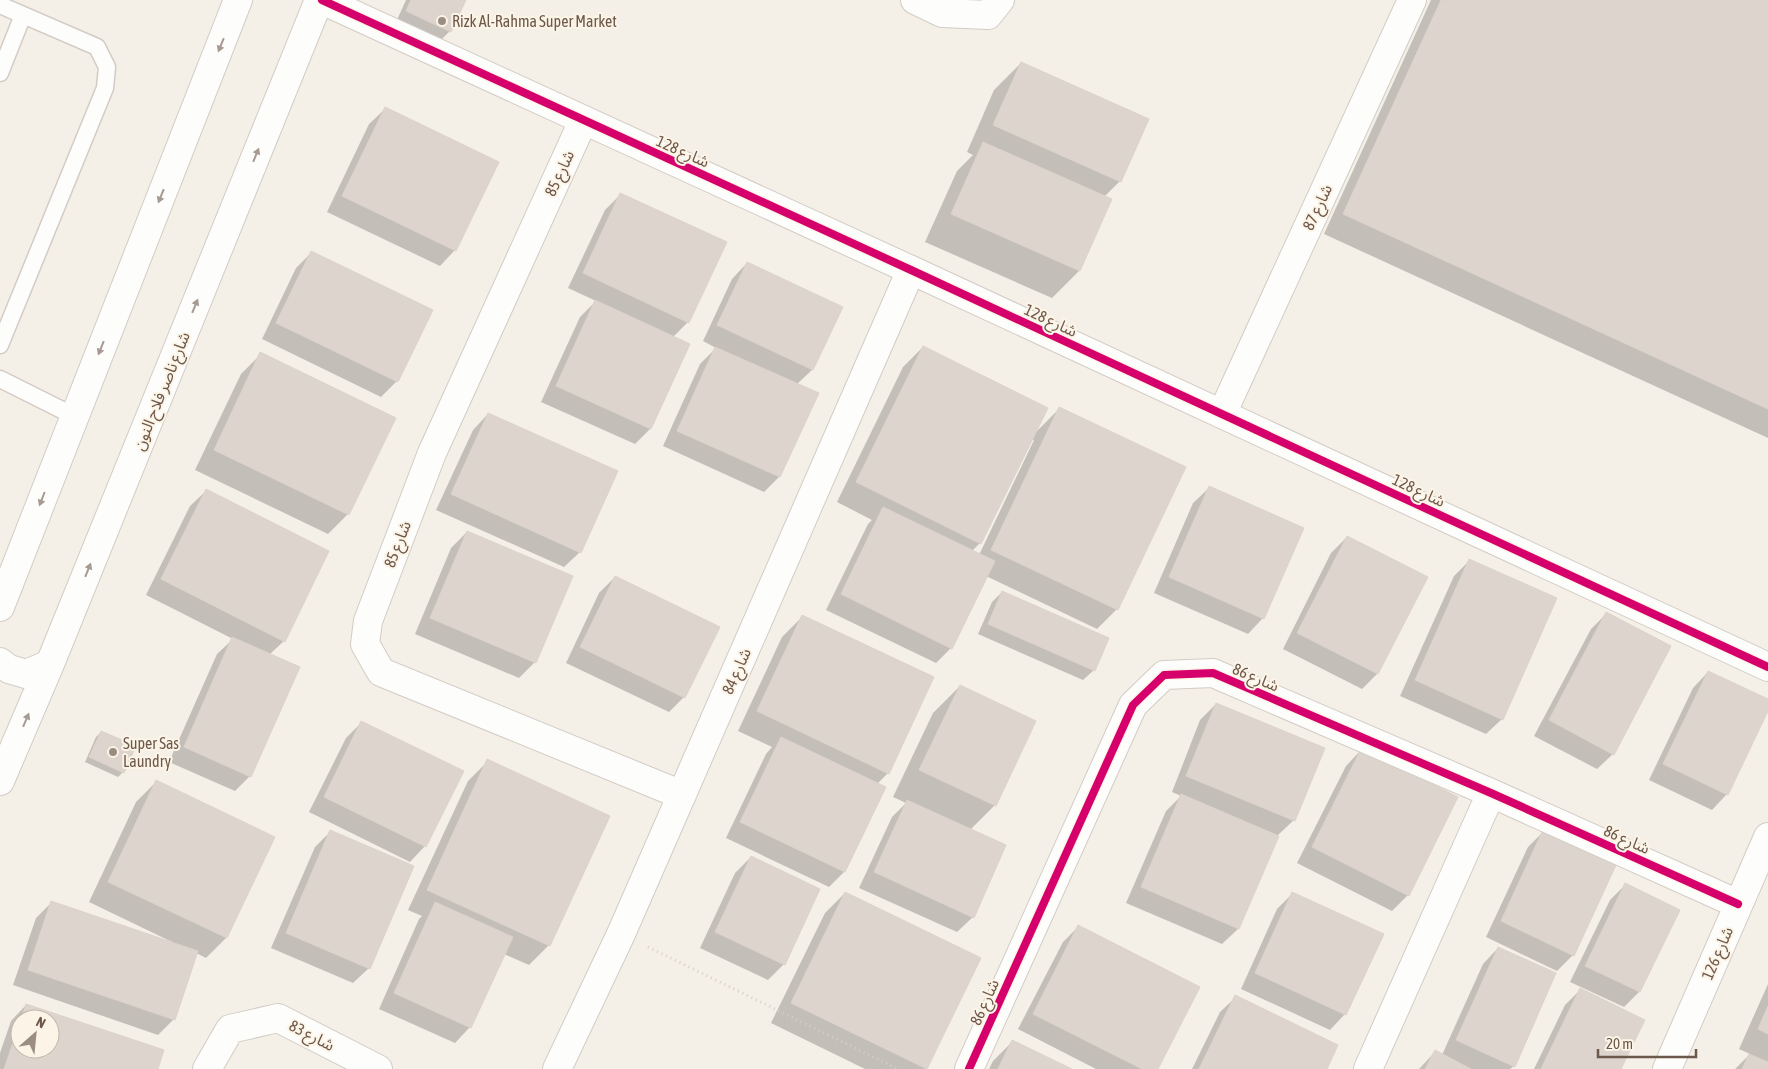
<svg xmlns="http://www.w3.org/2000/svg" width="1768" height="1069" font-family="'Asap Condensed','Noto Sans Arabic',sans-serif">
	<style>
		.shadow { fill: #0003; fill-rule: evenodd }
		.building { fill: #ddd5cd; stroke: #dcd2ca }
		.lines { fill: none; stroke-linecap: round; stroke-linejoin: round }
		.service-casing { stroke: #d3ccc6; stroke-width: 19 }
		.minor-casing { stroke: #d3ccc6; stroke-width: 30 }
		.tertiary-casing { stroke: #d3ccc6; stroke-width: 30 }
		.path { stroke: #d5cfc9; stroke-width: 3; stroke-dasharray: 1 4; stroke-linecap: butt }
		.service { stroke: #fdfdfb; stroke-width: 16 }
		.minor { stroke: #fdfdfb; stroke-width: 28 }
		.tertiary { stroke: #fdfdfb; stroke-width: 28 }
		.cycleway-casing { stroke: #fcf5e7; stroke-width: 11 }
		.cycleway { stroke: #d6006c; stroke-width: 8 }
		.oneway { fill: #a79a92 }
		.poi-dot { fill: #9c8d82; stroke: #fcf5e7; stroke-width: 2 }
		.labels { text-anchor: middle; stroke-width: 4; stroke-linejoin: round; paint-order: stroke }
		.poi-label { font-size: 16px; fill: #6d584c; stroke: #fcf5e7; text-anchor: start }
		.street-label { font-size: 16px; fill: #6d584c; stroke: #fcf5e7 }
	</style>
	<rect width="100%" height="100%" fill="#f4efe7"/>
	<path class="shadow" d="M406 0H464L450 31 440 41 396 22Z
		M1431 0H1768V438L1324 234Z
		M1021 63 1120 181 1104 197 1110 200 1079 271 1052 298 925 242 957 171 973 155 967 152 994 90Z
		M385 109 455 250 440 266 327 212 369 124Z
		M621 194 688 322 673 337 688 344 650 429 635 444 541 402 580 317 596 301 568 288 605 210Z
		M312 252 397 381 381 397 262 339 296 268Z
		M747 263 841 308 812 370 796 385 817 394 779 477 764 492 663 446 700 364 716 348 703 341 732 279Z
		M923 347 1035 433 1059 409 1117 609 1097 629 986 576 951 648 936 663 826 610 868 524 872 520 837 502 903 367ZM1031 439 1034 440 979 555 972 551 980 543Z
		M261 354 348 514 328 534 195 470 241 374Z
		M488 414 580 552 564 567 436 510 473 430Z
		M1209 488 1263 618 1248 634 1154 593 1193 503Z
		M206 491 284 641 269 655 250 776 235 791 169 762 217 654 233 639 146 595 190 506Z
		M467 532 535 662 519 678 415 634 451 548Z
		M1347 537 1377 674 1362 689 1283 649 1331 553Z
		M1469 561 1502 719 1486 734 1400 696 1454 576Z
		M615 577 684 697 669 712 566 663 599 593Z
		M1002 592 1094 670 1083 680 978 634 992 602Z
		M1606 614 1613 754 1597 769 1534 736 1591 629Z
		M802 617 888 773 877 784 844 872 829 887 726 838 766 754 772 747 738 731 782 637Z
		M1708 672 1768 700V708L1727 794 1712 810 1649 780 1693 688Z
		M960 686 995 805 970 830 973 917 957 932 859 888 892 817 906 803 893 797 933 713Z
		M1216 704 1294 820 1278 835 1238 929 1222 944 1126 903 1166 811 1181 796 1172 792 1200 720Z
		M362 722 425 846 410 862 309 812 346 738Z
		M101 732 123 772 118 777 85 762 96 737Z
		M1361 750 1408 895 1392 911 1297 863 1346 766Z
		M488 761 549 945 529 965 504 954 470 1027 455 1043 379 1009 419 919 422 916 408 910 468 781Z
		M156 782 274 838 226 938 206 958 196 953 174 1019 158 1035 13 985 36 918 51 903 172 944V942L89 902 136 802Z
		M331 831 369 968 353 983 271 948 315 847Z
		M1543 832 1573 955 1557 971 1486 937 1528 847Z
		M751 857 784 964 768 980 700 948 735 873Z
		M1625 885 1678 911 1639 992 1624 1007 1570 982 1610 900Z
		M845 893 979 959 925 1069H865L771 1023 825 913Z
		M1293 893 1345 1014 1330 1030 1241 989 1277 909Z
		M1078 927 1156 1069H1096L1018 1029 1063 942Z
		M1498 948 1514 1066 1510 1069H1419L1435 1052 1442 1055 1483 964Z
		M1768 984V1069H1735L1750 1054 1739 1049Z
		M1580 990 1619 1069H1534L1565 1005Z
		M1236 997 1325 1069H1192L1220 1012Z
		M26 1005 157 1069H0V1053L11 1021ZM20 1019H50V1049H20Z
		M1013 1041 1069 1069H989L993 1061Z"/>
	<path class="building" d="M411 0H466L451 32 406 11Z
		M1441 0H1768V409L1343 214Z
		M1021 62 1149 119 1121 182 993 125Z
		M385 107 499 162 456 251 342 196Z
		M983 142 1112 199 1080 271 951 214Z
		M620 193 727 242 689 323 583 273Z
		M311 251 433 310 398 382 276 323Z
		M747 262 843 307 813 370 717 325Z
		M595 300 690 344 651 429 556 386Z
		M923 346 1048 408 981 544 856 482Z
		M715 347 819 393 780 477 677 431Z
		M260 352 396 418 349 515 214 450Z
		M1059 407 1186 467 1118 610 991 550Z
		M488 413 618 471 581 553 451 494Z
		M1209 486 1304 528 1264 619 1169 577Z
		M206 489 329 551 285 642 161 579Z
		M883 507 995 561 952 649 841 594Z
		M467 531 573 576 536 663 430 618Z
		M1347 536 1428 577 1378 674 1297 633Z
		M1469 559 1557 598 1503 720 1415 680Z
		M615 576 720 627 685 698 580 647Z
		M1002 591 1109 638 1095 671 988 624Z
		M1606 612 1671 646 1614 755 1549 720Z
		M802 615 934 677 889 774 757 711Z
		M232 637 300 667 251 777 184 747Z
		M1708 671 1768 699V711L1728 795 1663 764Z
		M960 685 1036 721 996 806 919 770Z
		M1216 703 1325 748 1295 821 1186 776Z
		M361 721 464 771 426 847 324 797Z
		M101 731 136 746 124 773 89 757Z
		M781 737 886 787 845 872 740 822Z
		M1361 749 1458 797 1409 896 1312 847Z
		M487 759 610 816 550 946 427 890Z
		M156 780 275 837 227 938 108 882Z
		M1181 794 1279 836 1239 929 1141 887Z
		M907 800 1006 845 974 918 874 872Z
		M330 830 414 866 370 969 286 933Z
		M1543 830 1616 865 1574 956 1501 921Z
		M751 856 820 889 785 965 715 932Z
		M1625 883 1680 910 1640 992 1585 966Z
		M845 892 981 958 927 1069 791 1003Z
		M1292 892 1384 934 1346 1015 1255 973Z
		M51 901 198 951 175 1020 28 970Z
		M435 902 513 937 471 1028 394 993Z
		M1078 925 1200 987 1158 1069H1142L1033 1014Z
		M1498 947 1556 973 1515 1067 1456 1040Z
		M1580 988 1645 1020 1621 1069H1541Z
		M1235 995 1338 1045 1327 1069H1199Z
		M26 1004 164 1050 158 1069H4L20 1022V1049H50V1019H21Z
		M1768 1006V1034L1758 1029Z
		M1012 1040 1072 1069H998Z
		M1435 1050 1471 1069H1425Z
		M1749 1054 1768 1062V1069H1742Z"/>
	<g class="lines">
		<g class="service-casing">
			<path id="service" d="M0 5 97 47 107 67 105 88 0 345
				M0 73 23 15
				M0 379 74 416"/>
		</g>
		<g class="minor-casing">
			<path id="minor" d="M322 0 911 270 1768 667
				M915 0 942 13 988 15 1000 0
				M583 121 432 453 368 621 365 644 381 672 682 795
				M1222 414 1412 0
				M207 1069 230 1029 278 1018 378 1069
				M557 1069 621 934 911 270
				M969 1069 1133 705 1164 675 1213 673 1491 793 1738 904
				M1368 1069 1491 793
				M1667 1069 1768 837"/>
		</g>
		<g class="tertiary-casing">
			<path id="tertiary" d="M0 607 238 0
				M0 662 9 669 26 674 50 664
				M0 781 50 664 319 0"/>
		</g>
		<path class="path" d="M648 947 898 1069"/>
		<use href="#service" class="service"/>
		<use href="#minor" class="minor"/>
		<use href="#tertiary" class="tertiary"/>
		<g class="cycleway-casing">
			<path id="cycleway" d="M322 0 911 270 1768 667
				M969 1069 1133 705 1164 675 1213 673 1491 793 1738 904"/>
		</g>
		<use href="#cycleway" class="cycleway"/>
	</g>
	<defs><path id="oneway-solid" d="M-6-.8H1V-3.2L6.5 0L1 3.2V.8H-6Z" transform="scale(1.25)"/></defs>
	<g class="oneway">
		<use href="#oneway-solid" transform="translate(221 45) rotate(112)"/>
		<use href="#oneway-solid" transform="translate(256 155) rotate(-68)"/>
		<use href="#oneway-solid" transform="translate(161 196) rotate(112)"/>
		<use href="#oneway-solid" transform="translate(195 306) rotate(-68)"/>
		<use href="#oneway-solid" transform="translate(101 348) rotate(112)"/>
		<use href="#oneway-solid" transform="translate(42 499) rotate(111)"/>
		<use href="#oneway-solid" transform="translate(88 570) rotate(-68)"/>
		<use href="#oneway-solid" transform="translate(26 720) rotate(-67)"/>
	</g>
	<g class="poi-dot">
		<circle cx="442" cy="21" r="5"/>
		<circle cx="113" cy="752" r="5"/>
	</g>
	<g class="labels">
		<g class="poi-label">
			<text x="452" y="27">Rizk Al-Rahma Super Market</text>
			<text x="123" y="749">Super Sas<tspan x="123" dy="18">Laundry</tspan></text>
		</g>
		<g class="street-label">
			<text transform="translate(683 151) rotate(24)" y="6">شارع 128</text>
			<text transform="translate(559 173) rotate(-65)" y="6">شارع 85</text>
			<text transform="translate(1317 207) rotate(-65)" y="6">شارع 87</text>
			<text transform="translate(1051 320) rotate(25)" y="6">شارع 128</text>
			<text transform="translate(161 391) rotate(-68)" y="6">شارع ناصر فلاح النون</text>
			<text transform="translate(1419 490) rotate(25)" y="6">شارع 128</text>
			<text transform="translate(397 544) rotate(-69)" y="6">شارع 85</text>
			<text transform="translate(736 671) rotate(-66)" y="6">شارع 84</text>
			<text transform="translate(1256 677) rotate(23)" y="6">شارع 86</text>
			<text transform="translate(1627 839) rotate(24)" y="6">شارع 86</text>
			<text transform="translate(1717 953) rotate(-67)" y="6">شارع 126</text>
			<text transform="translate(984 1002) rotate(-66)" y="6">شارع 86</text>
			<text transform="translate(312 1035) rotate(27)" y="6">شارع 83</text>
		</g>
	</g>
	<g transform="translate(35 1034) rotate(27)"><circle r="24" fill="#fcf5e7" stroke="#c3b6a9"/>
	<path d="M0-4L9 19L0 12L-9 19Z" fill="#9c8d82"/>
	<text y="-8" font-size="14" font-weight="bold" text-anchor="middle" fill="#6d584c">N</text>
	</g>
	<path d="M1598 1049v8h98v-8" fill="none" stroke="#6d584c" stroke-width="2.5"/>
	<text x="1606" y="1049" font-size="15" fill="#6d584c" stroke="#fcf5e7" stroke-width="4" paint-order="stroke">20 m</text>
</svg>
